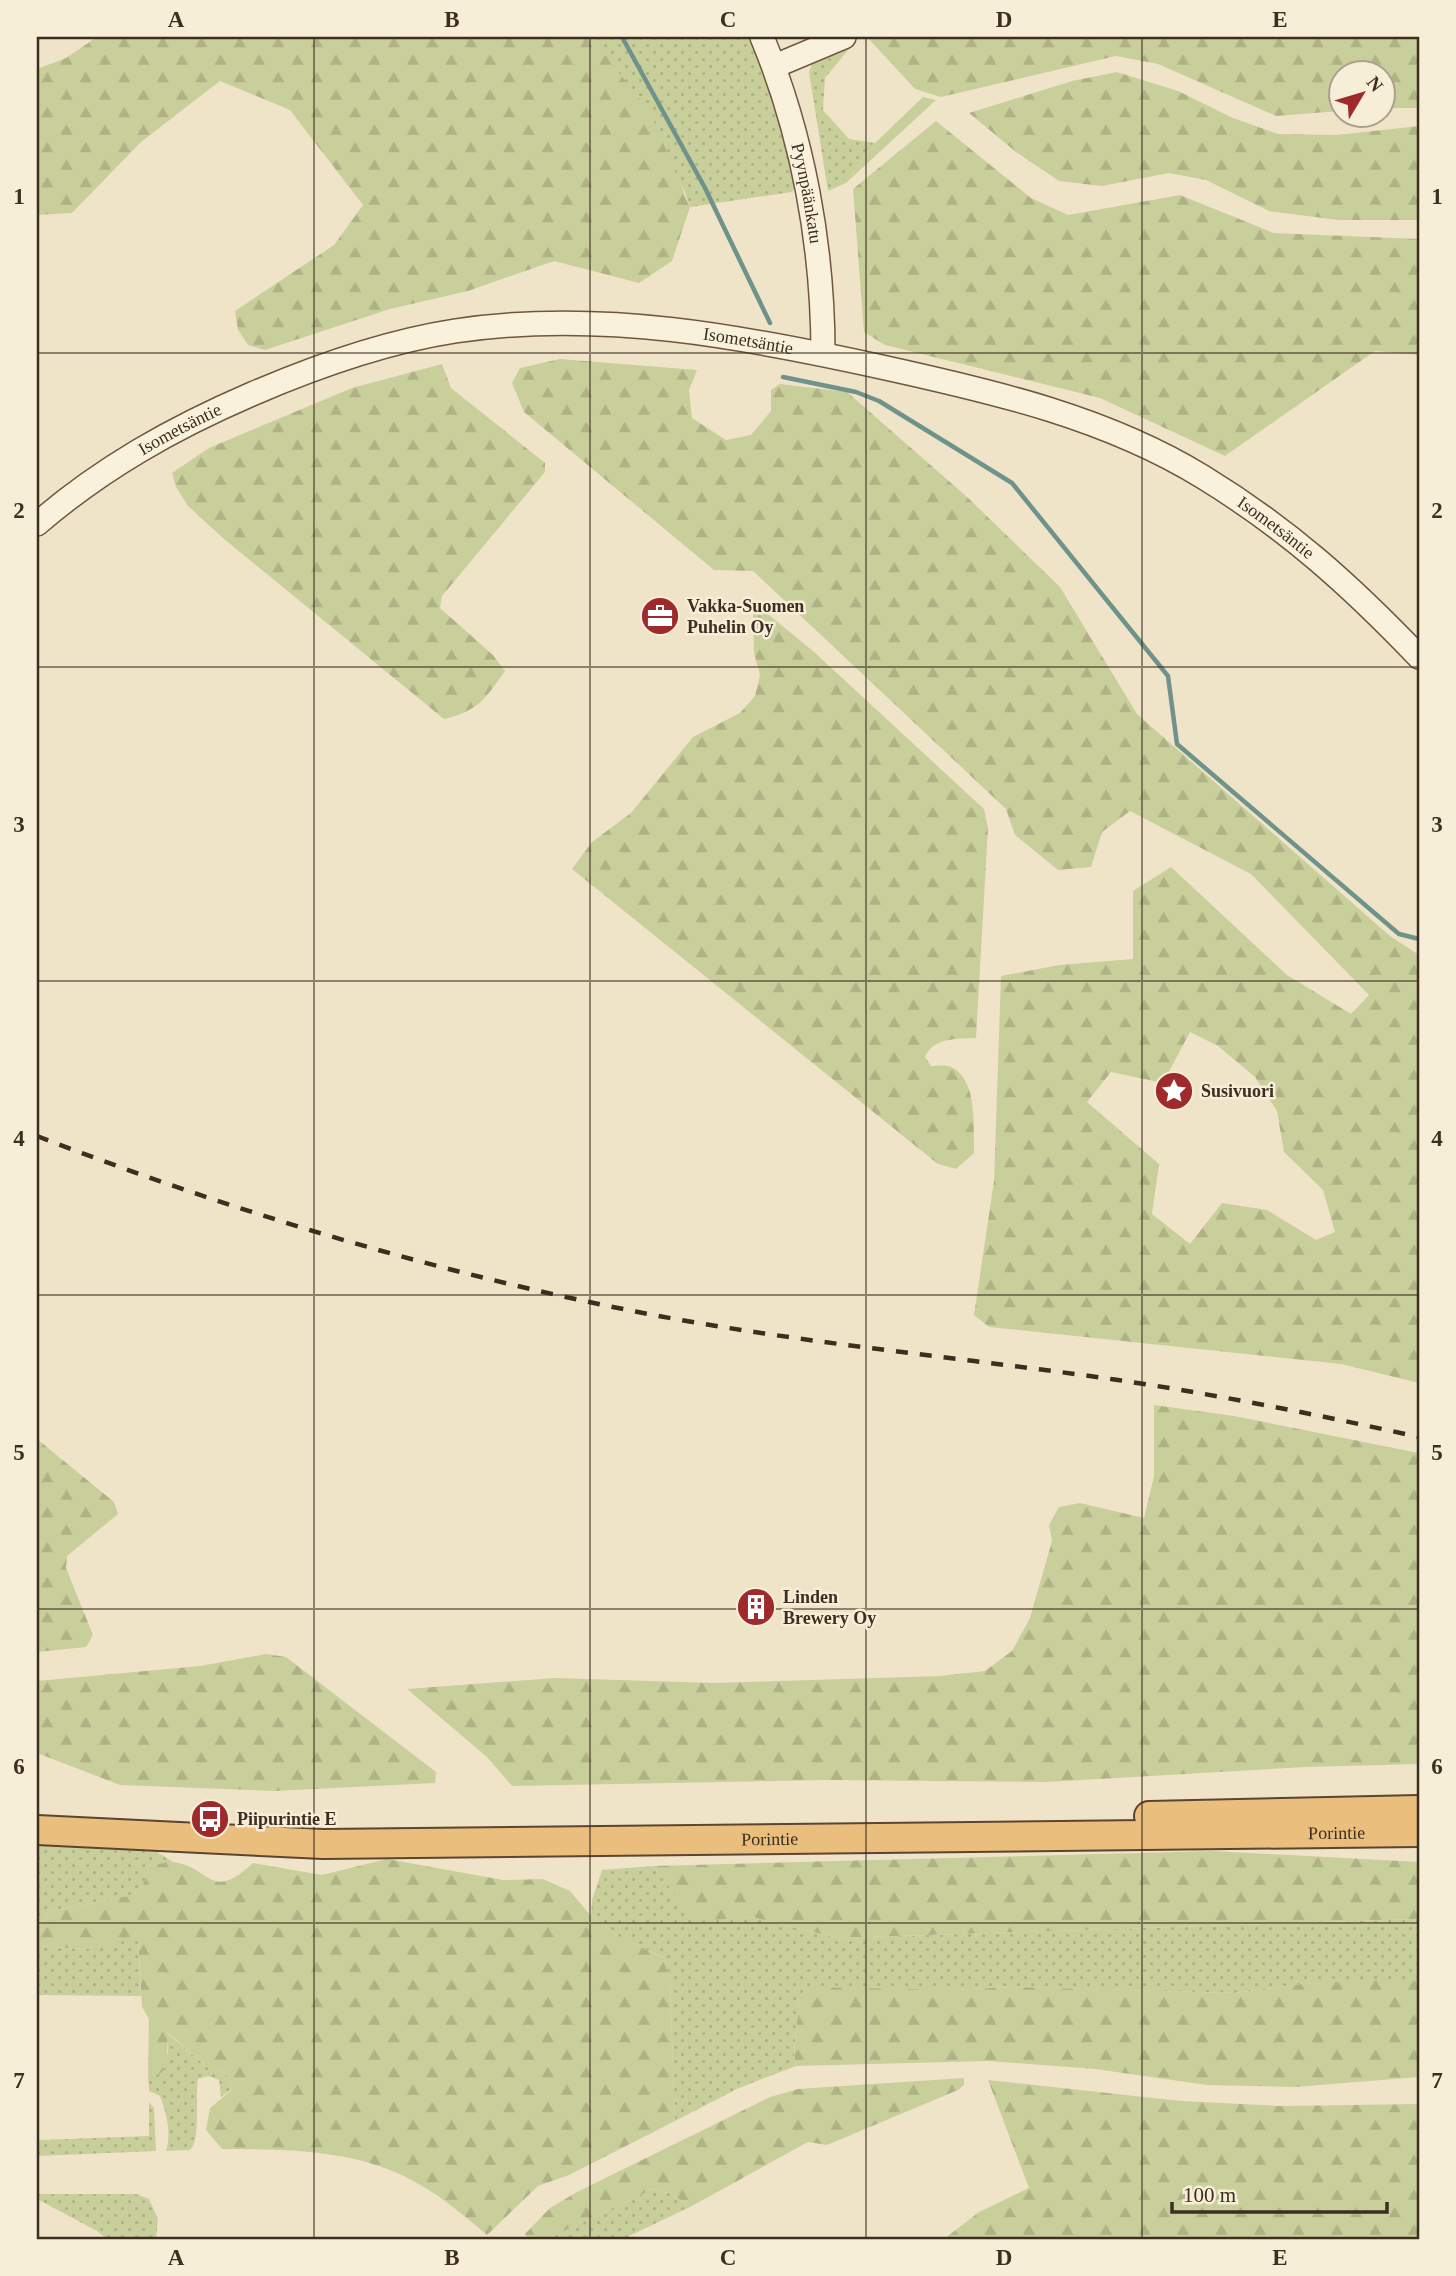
<svg xmlns="http://www.w3.org/2000/svg" width="1456" height="2276" font-family="Georgia,serif">
	<style>
		.grass { fill: url(#grass-dots) }
		.forest { fill: url(#forest-firs); fill-rule: evenodd }
		.lines { fill: none; stroke-linecap: round; stroke-linejoin: round }
		.stream { stroke: #6f938a; stroke-width: 4.5 }
		.secondary-casing { stroke: #6f573f; stroke-width: 26 }
		.trunk-casing { stroke: #5b4430; stroke-width: 32 }
		.secondary { stroke: #faf1dc; stroke-width: 23 }
		.trunk { stroke: #eabe7c; stroke-width: 28 }
		.rail { stroke: #3d2e20; stroke-width: 4.5; stroke-dasharray: 12 12; stroke-linecap: butt }
		.grid { fill: none; stroke: #3d2e20; stroke-width: 2; stroke-opacity: 0.55 }
		.labels { text-anchor: middle; stroke-width: 5; stroke-linejoin: round; paint-order: stroke }
		.street-label { font-size: 18px; fill: #3d2e20; stroke: #f7eed8 }
		.poi-label { font-size: 18px; font-weight: bold; fill: #3d2e20; stroke: #f7eed8; text-anchor: start }
		.neatline { fill: none; stroke: #3d2e20; stroke-width: 2.5 }
		.grid-label { font-size: 23px; text-anchor: middle; font-weight: bold; fill: #3d2e20 }
	</style>
	<defs>
		<pattern id="grass-dots" width="8" height="8" patternUnits="userSpaceOnUse" patternTransform="scale(1.75)"><rect width="8" height="8" fill="#c9cf9b"/><path d="M2 2h.1M6 6h.1" fill="none" stroke="#aeb285" stroke-width="1.8" stroke-linecap="round"/></pattern>
		<pattern id="forest-firs" width="22" height="20" patternUnits="userSpaceOnUse" patternTransform="scale(1.75)"><rect width="22" height="20" fill="#c9cf9b"/><path d="M5 1l3.5 6h-7zM16 11l3.5 6h-7z" fill="#aeb285"/></pattern>
	</defs>
	<rect width="100%" height="100%" fill="#f0e4c8"/>
	<path class="grass" d="M591 37H751L770 85 795 188 792 192 690 207 685 192Z
		M849 49 825 78 823 110 849 139 875 143 846 183 828 191 809 72 812 64Z
		M37 1839 149 1847 173 1862 149 1866 143 1885 133 1895 51 1911 37 1928Z
		M653 1866 696 1920 752 1917 838 1938 1419 1919V1980L1302 1984 1234 1993 1014 1987 798 1997C800 2021 791 2042 796 2066L739 2088 675 2121 670 1982 664 1958 620 1937 591 1916 592 1900 602 1870Z
		M138 1937 141 1996 37 1995V1946L85 1949Z
		M166 2032 206 2066 226 2074 234 2088 221 2097 219 2080 208 2076 198 2079C195 2096 201 2141 190 2150L166 2151C172 2134 166 2112 160 2096L149 2091 148 2075H159L168 2052Z
		M149 2102 154 2108 156 2151 38 2156 39 2140 149 2136Z
		M653 2189 672 2194 690 2207 623 2239H547Z
		M37 2194H136L149 2199 158 2219 156 2239H107L97 2231 37 2199Z"/>
	<path class="forest" d="M97 37H591L651 114 690 207 672 261 639 283 554 261 468 291 390 309 265 350 248 345 238 330 235 311 334 245 363 205 290 110 220 81 141 142 72 213 37 215V69L66 58Z
		M867 37H1419V108H1383L1382 74H1340V111L1276 116 1158 64 1116 56 941 97 915 89Z
		M1117 72 1178 91 1233 118 1278 134 1337 135 1419 126V220H1338L1269 211 1206 180 1169 173 1102 186 1059 181 1016 152 969 113 1072 81Z
		M923 97 936 100 846 183 875 143Z
		M936 121 1031 198 1068 215 1180 195 1274 233 1419 239V355L1375 351 1225 456 1100 398 885 345 864 332 853 189Z
		M560 359 697 370 689 390 692 418 726 440 751 435 771 411V390L780 384 847 392 966 496 1060 587 1137 714 1390 936 1419 955V1383L1341 1364 989 1327 974 1315 994 1181 1001 976 1059 965 1133 959V891L1171 867 1287 975 1351 1014 1369 995 1251 874 1130 811 1102 832 1091 867 1058 870 1015 835 1006 809 753 571 714 570 524 412 512 383 520 368ZM1190 1032 1218 1046 1255 1077 1277 1111 1284 1152 1323 1190 1335 1232 1316 1240 1267 1210 1222 1203 1190 1244 1152 1214 1159 1164 1087 1102 1111 1072 1163 1083Z
		M442 364 451 388 545 463V472L442 596 440 608 493 655 505 671C486 698 478 711 444 719L224 539 188 506 176 487 172 473 209 448 352 388Z
		M747 597 813 651 984 809 988 828 976 1038C956 1039 934 1037 925 1057L931 1066C935 1066 943 1065 948 1066 979 1076 973 1128 974 1153L956 1169 938 1164 572 869 592 842 631 813 693 737 740 713 755 696 760 675 754 653 753 614Z
		M1154 1405 1234 1416 1419 1453V1764L1306 1767 1047 1782 824 1780 512 1786 487 1757 407 1689 555 1678 715 1683 940 1676 985 1671 1012 1651 1030 1618 1052 1541 1049 1525 1059 1507 1080 1503 1144 1518 1154 1476Z
		M37 1439 114 1502 118 1514 67 1556 66 1568 93 1635 86 1647 37 1652Z
		M266 1654 286 1657 436 1772 435 1783 275 1791 120 1785 37 1753V1681L200 1666Z
		M1213 1851 1419 1862V1919L838 1938 752 1917 696 1921 653 1866Z
		M387 1859 503 1880 543 1879 570 1891 591 1916 620 1937 664 1958 670 1982 675 2121 569 2175 538 2186 487 2235C465 2216 442 2197 417 2183 359 2149 286 2149 222 2149L206 2130 210 2108 234 2088 226 2074 206 2066 167 2032V2066L159 2075H148L149 2019 142 2007 138 1938 85 1949 37 1946V1928L51 1911 133 1895 143 1885 149 1866C156 1865 165 1862 172 1862 210 1865 209 1904 253 1863L322 1875Z
		M1382 1980H1419V2077L1295 2087 1207 2085 1095 2069 988 2061 796 2066C791 2042 800 2021 798 1997L807 1987 950 1990 1014 1987 1234 1993 1302 1984Z
		M964 2078V2085L958 2090 827 2145 808 2142 690 2207 672 2194 653 2189 547 2239H527L525 2234 550 2208 577 2192 770 2097 798 2089Z
		M988 2080 1181 2101 1280 2106 1419 2104V2239H944L979 2212 1029 2188Z"/>
	<g class="lines">
		<path class="stream" d="M622 37 705 188 770 323
			M783 377 856 392 879 401 1012 483 1168 676 1177 744 1399 934 1419 939"/>
		<g class="secondary-casing">
			<g id="secondary">
				<path id="s1" d="M762 37C803 136 823 246 823 354"/>
				<path d="M775 66 844 37"/>
				<path id="s2" d="M37 524C102 468 173 428 252 394 317 366 384 342 455 331 600 309 746 337 886 368 995 392 1107 418 1203 477 1288 529 1350 585 1419 657"/>
			</g>
		</g>
		<g class="trunk-casing">
			<g id="trunk">
				<path d="M1149 1816 1419 1810"/>
				<path id="s3" d="M37 1830 323 1844 1419 1832"/>
			</g>
		</g>
		<use href="#secondary" class="secondary"/>
		<use href="#trunk" class="trunk"/>
		<path class="rail" d="M37 1136C231 1211 434 1272 638 1312 797 1343 958 1357 1118 1380 1219 1395 1319 1415 1419 1437"/>
	</g>
	<path class="grid" d="M314 37V2239M590 37V2239M866 37V2239M1142 37V2239M37 353H1419M37 667H1419M37 981H1419M37 1295H1419M37 1609H1419M37 1923H1419"/>
	<defs>
		<g id="office-disc" transform="scale(2.0125)"><circle r="9.5" fill="#9e2a2b" stroke="#f7eed8"/><path d="M-6-3h4V-5.5h4V-3h4V5H-6ZM-1-4.5V-3h2v-1.5ZM-6 0V1H6V0Z" fill="#fff"/></g>
		<g id="sight-disc" transform="scale(2.0125)"><circle r="9.5" fill="#9e2a2b" stroke="#f7eed8"/><path d="M0-6L1.8-2.2L6-1.7L2.9 1.2L3.7 5.4L0 3.3L-3.7 5.4L-2.9 1.2L-6-1.7L-1.8-2.2Z" fill="#fff"/></g>
		<g id="building-disc" transform="scale(2.0125)"><circle r="9.5" fill="#9e2a2b" stroke="#f7eed8"/><path d="M-4-6H4V6H1V3H-1V6H-4ZM-2.5-4.3h1.7v1.8h-1.7ZM.8-4.3h1.7v1.8H.8ZM-2.5-1h1.7V.8h-1.7ZM.8-1h1.7V.8H.8Z" fill="#fff"/></g>
		<g id="bus-disc" transform="scale(2.0125)"><circle r="9.5" fill="#9e2a2b" stroke="#f7eed8"/><path d="M-5-6H5V4H4V6H2V4H-2V6H-4V4H-5ZM-3.5-4V0h7V-4ZM-3.5 1.2v1.5H-2V1.2ZM2 1.2v1.5H3.5V1.2Z" fill="#fff"/></g>
	</defs>
	<g fill-rule="evenodd">
		<use href="#office-disc" x="660" y="616"/>
		<use href="#sight-disc" x="1174" y="1091"/>
		<use href="#building-disc" x="756" y="1607"/>
		<use href="#bus-disc" x="210" y="1819"/>
	</g>
	<g class="labels">
		<g class="street-label">
			<text dy="6" stroke="none"><textPath href="#s1" startOffset="163">Pyynpäänkatu</textPath></text>
			<text dy="6" stroke="none"><textPath href="#s2" startOffset="760">Isometsäntie</textPath></text>
			<text dy="6" stroke="none"><textPath href="#s2" startOffset="172">Isometsäntie</textPath></text>
			<text dy="6" stroke="none"><textPath href="#s2" startOffset="1326">Isometsäntie</textPath></text>
			<text dy="6" stroke="none"><textPath href="#s3" startOffset="1300">Porintie</textPath></text>
			<text dy="6" stroke="none"><textPath href="#s3" startOffset="733">Porintie</textPath></text>
		</g>
		<g class="poi-label">
			<text x="687" y="612">Vakka-Suomen<tspan x="687" dy="21">Puhelin Oy</tspan></text>
			<text x="1201" y="1097">Susivuori</text>
			<text x="783" y="1603">Linden<tspan x="783" dy="21">Brewery Oy</tspan></text>
			<text x="237" y="1825">Piipurintie E</text>
		</g>
	</g>
	<rect width="1456" height="2276" fill="none" stroke="#f7eed8" stroke-width="77"/>
	<g transform="translate(1362 94) rotate(52)"><circle r="33" fill="#f7eed8" stroke="#ada18e" stroke-width="2"/>
	<path d="M0-5L12 26L0 18L-12 26Z" fill="#9e2a2b"/>
	<text y="-10" font-size="19" font-weight="bold" text-anchor="middle" fill="#3d2e20">N</text>
	</g>
	<path d="M1172 2202v10h215v-10" fill="none" stroke="#3d2e20" stroke-width="3.5"/>
	<text x="1183" y="2202" font-size="21" fill="#3d2e20" stroke="#f7eed8" stroke-width="5" paint-order="stroke">100 m</text>
	<rect x="38" y="38" width="1380" height="2200" class="neatline"/>
	<g class="grid-label">
		<text x="176" y="27">A</text>
		<text x="452" y="27">B</text>
		<text x="728" y="27">C</text>
		<text x="1004" y="27">D</text>
		<text x="1280" y="27">E</text>
		<text x="19" y="204">1</text>
		<text x="1437" y="204">1</text>
		<text x="19" y="518">2</text>
		<text x="1437" y="518">2</text>
		<text x="19" y="832">3</text>
		<text x="1437" y="832">3</text>
		<text x="19" y="1146">4</text>
		<text x="1437" y="1146">4</text>
		<text x="19" y="1460">5</text>
		<text x="1437" y="1460">5</text>
		<text x="19" y="1774">6</text>
		<text x="1437" y="1774">6</text>
		<text x="19" y="2088">7</text>
		<text x="1437" y="2088">7</text>
		<text x="176" y="2265">A</text>
		<text x="452" y="2265">B</text>
		<text x="728" y="2265">C</text>
		<text x="1004" y="2265">D</text>
		<text x="1280" y="2265">E</text>
	</g>
</svg>
